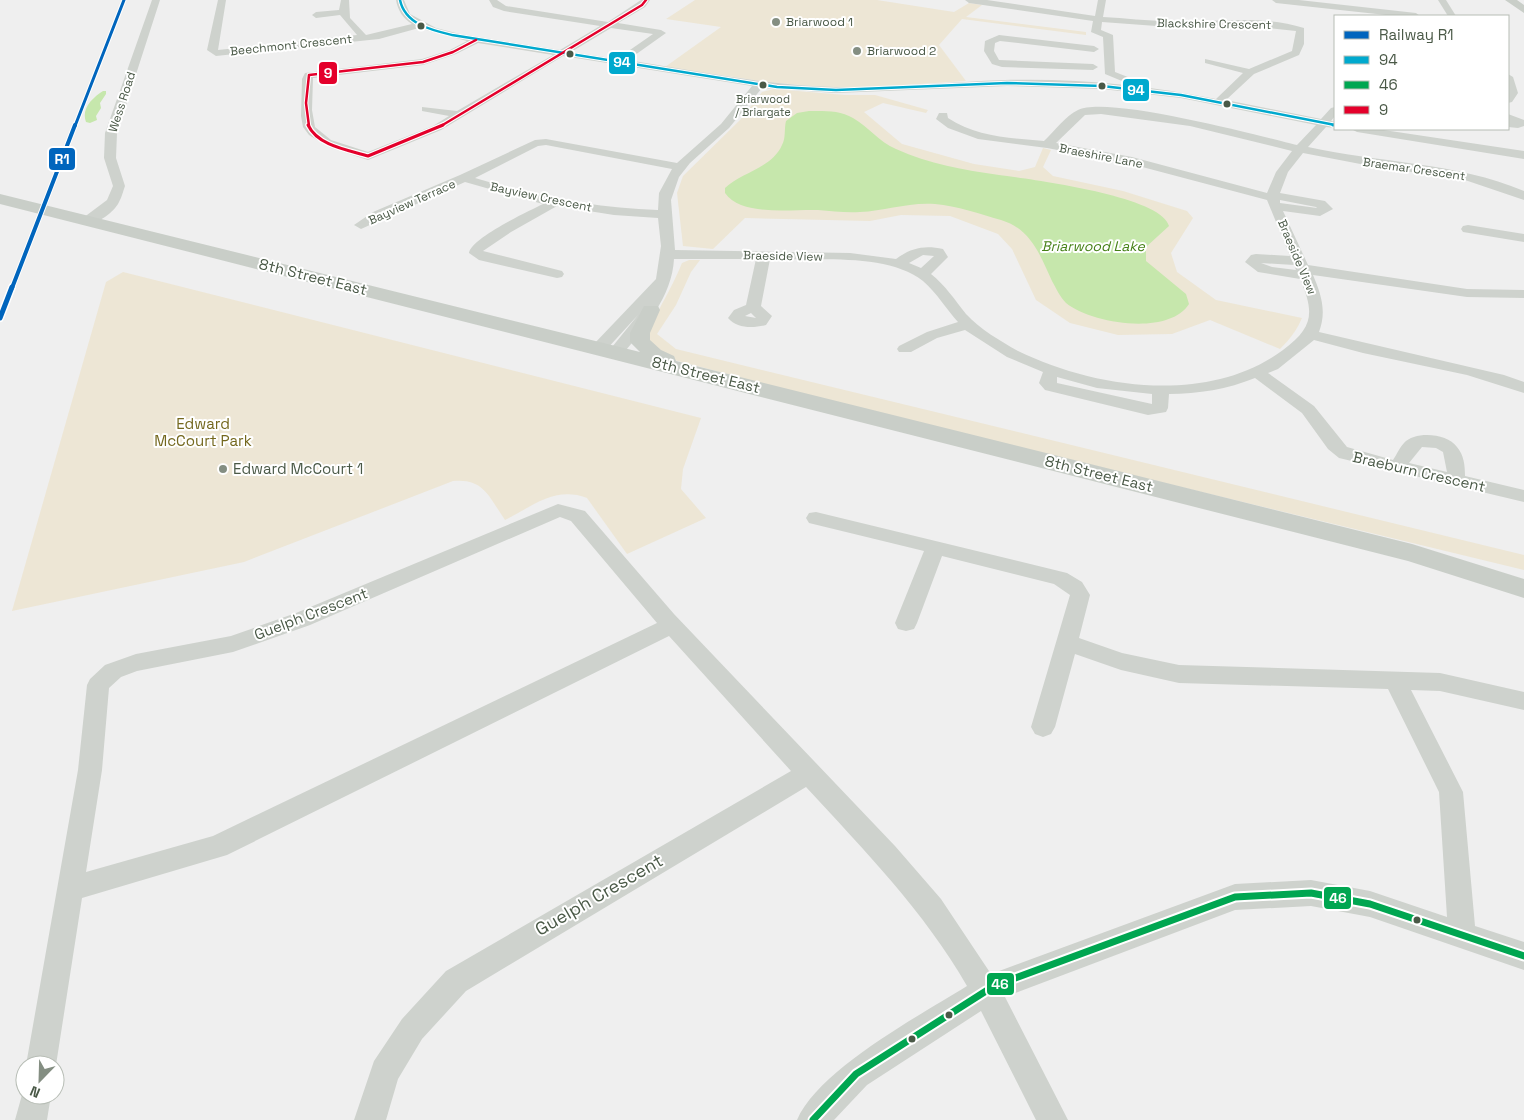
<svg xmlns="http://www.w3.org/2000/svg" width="1524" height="1120" font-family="'Space Grotesk',sans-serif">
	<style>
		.green { fill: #ede6d5 }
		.water { fill: #c6e7ac }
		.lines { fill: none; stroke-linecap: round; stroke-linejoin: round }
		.minor { fill: #ced2cd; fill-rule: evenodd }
		.major { fill: #c9cec8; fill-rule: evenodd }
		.bus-1-far1-casing { stroke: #fff; stroke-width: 4.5 }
		.bus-1-casing { stroke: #fff; stroke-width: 5.5 }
		.bus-2-casing { stroke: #fff; stroke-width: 11 }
		.bus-3-far1-casing { stroke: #fff; stroke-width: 4.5 }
		.bus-3-casing { stroke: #fff; stroke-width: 5.5 }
		.bus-1-far1 { stroke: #00a9ce; stroke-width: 2.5 }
		.bus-1 { stroke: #00a9ce; stroke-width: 3 }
		.bus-2 { stroke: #00a651; stroke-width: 7 }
		.bus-3-far1 { stroke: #e4002b; stroke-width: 2.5 }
		.bus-3 { stroke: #e4002b; stroke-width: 3 }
		.rail-1-far2-casing { stroke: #fff; stroke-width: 5 }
		.rail-1-far1-casing { stroke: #fff; stroke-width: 6 }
		.rail-1-casing { stroke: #fff; stroke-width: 8 }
		.rail-1-far2 { stroke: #0065bd; stroke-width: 3 }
		.rail-1-far1 { stroke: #0065bd; stroke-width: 4 }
		.rail-1 { stroke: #0065bd; stroke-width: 5 }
		.poi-dot { fill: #848e82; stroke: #fff; stroke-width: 2 }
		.bus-dot { fill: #4a5947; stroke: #fff; stroke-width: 2 }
		.labels { text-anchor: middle; stroke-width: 4; stroke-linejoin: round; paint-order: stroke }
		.far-bus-label { font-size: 11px; fill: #4a5947; stroke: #fff }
		.far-poi-label { font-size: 12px; fill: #4a5947; stroke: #fff; text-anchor: start }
		.far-street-label { font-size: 12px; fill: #4a5947; stroke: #fff }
		.far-water-label { font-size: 14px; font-style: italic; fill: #458017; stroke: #fff }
		.street-label { font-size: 15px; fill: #4a5947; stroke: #fff }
		.park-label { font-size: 15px; fill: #74681e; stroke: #fff }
		.poi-label { font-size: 15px; fill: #4a5947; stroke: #fff; text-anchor: start }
		.near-street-label { font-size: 18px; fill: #4a5947; stroke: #fff }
		.line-badge { stroke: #fff; stroke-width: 2 }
		.badge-label { font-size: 14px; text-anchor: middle; font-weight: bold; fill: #fff }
	</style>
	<rect width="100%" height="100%" fill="#efefef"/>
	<path class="green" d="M695 0H877L954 12 969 3 982 5 966 17 1086 32V35L962 19 939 45 966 81 873 87H823L767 82 665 67 721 27 666 19Z
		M774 89 845 95H875L928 110 926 113 883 103 864 112 902 144 974 164 1019 171 1035 167 1043 148 1051 150 1043 167 1053 176 1123 191 1187 211 1193 218 1171 253 1177 272 1216 300 1302 318C1297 330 1290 339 1280 349L1210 320 1172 334 1118 335 1070 323 1036 300 1012 249 998 234 950 216 901 215 870 221 745 218 713 249 683 246 677 193 683 176 740 120 762 92Z
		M689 260H700L691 272 676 305 657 334 676 349 1524 555V570L775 389 739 377 674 360 645 342C654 314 671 291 682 263Z
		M123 272 701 418 683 469 681 489 706 518 627 554 587 498C555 486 533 506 505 520 489 497 484 478 453 481L244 562 12 611 106 282Z"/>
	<path class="water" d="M103 91H106V94L100 103 101 108 96 116 97 120 90 123 86 122C81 109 92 98 103 91Z
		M809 111C823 111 840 110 853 118 869 127 879 142 896 149 929 164 964 170 999 175 1029 179 1162 196 1169 226L1146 247V261L1186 294 1189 304C1169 336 1092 324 1066 303 1060 297 1056 288 1052 281 1040 255 1031 229 1001 220 980 214 957 206 935 204 908 202 885 211 860 212 846 213 832 211 818 210 793 209 741 217 725 193V188C742 172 772 168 782 145 786 138 784 129 786 121L797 113Z"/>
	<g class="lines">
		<path class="minor" d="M152 0H160L117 133 116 158 125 186C123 191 122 197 119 202 114 213 94 227 81 224L79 221 107 200 113 186 104 158 105 133Z
			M218 0H226L218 50 357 35 340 15 316 18 312 15 316 12 339 10 341 0H349L350 18 366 35 412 24C403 18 398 11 396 0H404L410 14 436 28 460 34 560 50 600 26 504 11 493 7 489 0H497L506 6 608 22 641 0H650L645 7 618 23 661 30 666 33 628 60C696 71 765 85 834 87 891 88 948 82 1005 80 1075 78 1147 85 1216 99L1243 73 1205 63V59L1249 69 1292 51 1296 31 1238 25 1170 27 1102 22 1101 30 1113 35 1115 72 1138 81 1139 83 1134 86 1105 74 1103 37 1091 32 1093 21 969 3 965 0H987L1095 16 1098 0H1106L1103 17C1125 18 1147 21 1169 21 1214 23 1261 14 1304 28V44L1299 55 1254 74 1226 100 1321 119 1331 108 1335 107V116L1331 121 1335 122V128L1326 127 1308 147C1379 163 1456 162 1524 191V200L1462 179 1376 167 1303 153 1288 172 1280 193 1325 201 1333 209 1320 216 1283 211 1308 265 1467 289 1524 290V298L1467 297 1313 275C1321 294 1327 311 1319 332L1504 375 1524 382V393L1467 375 1363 353 1314 340 1278 369 1268 373 1314 406 1347 447 1393 460C1397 454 1400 447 1404 443 1415 431 1447 433 1457 447 1464 455 1465 466 1465 476L1524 490V502L1339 458 1328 449 1302 413 1255 378C1228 389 1198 394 1169 394L1168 408 1166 412 1148 415 1045 390 1039 383 1043 372 1007 357 965 330 937 338 911 352H899L897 349 899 346 927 332 958 322C946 309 937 293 923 281 887 252 815 261 770 259L761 306 772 316 766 325C754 328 737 329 728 318L734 310 746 305 756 259H674C672 297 645 327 622 355L616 357 608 352 638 315 605 351H593L591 348 593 345 656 279 661 246 658 218 614 215 557 206 511 232 483 251 562 271 564 274 562 277 557 278 479 260 469 253C471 238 529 211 543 204L465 182 361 229 354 225 373 212 460 175 535 140 546 139 677 163 721 124 752 86 563 56 441 130 368 160 331 148 309 135 303 127 301 116 302 79 305 73 422 59 450 50 467 41 419 28 379 39 216 56 207 50ZM611 28 653 34 617 59 571 52ZM478 43 553 55 457 111 422 107V111L449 116 433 126 368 152 331 140 315 127 312 110 313 78 423 65 456 54ZM1007 86 1102 89 1181 98 1316 125 1297 145C1260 136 1107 95 1078 110 1066 115 1054 132 1044 141 1011 138 976 137 948 118L947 113H939L936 119 948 128 978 139 1047 148 1131 164 1267 200 1290 256 1256 254 1251 255 1245 262 1258 272 1300 279C1315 313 1313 328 1283 350 1209 405 1096 389 1018 351 1000 341 980 329 966 314 955 300 945 285 931 274L948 257 943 249C924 245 911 248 896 259L850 253 675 250 671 200 679 177 690 163 729 128 762 88 836 93ZM1101 114 1190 126 1292 151 1276 172 1267 193 1132 157 1056 143 1085 115ZM546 145 672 169 659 193 658 210C595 208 535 196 475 178L538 146ZM1280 200 1316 207 1317 208 1280 203ZM923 255 934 256 921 268 909 263ZM1261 263 1294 265 1296 270 1272 267ZM751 313 756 318 745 316ZM1057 377 1097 388 1152 394V404L1057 383ZM1422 447 1436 448 1443 452 1447 472 1409 463Z
			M1272 0H1299L1416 13 1420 16H1395L1276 3Z
			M1438 0H1446L1456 16H1448Z
			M999 35 1094 46 1099 49 1094 52 1000 41 995 43 994 51 999 60 1093 64 1098 67 1093 70 1002 67 992 64 984 51 985 41Z
			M1508 74 1513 77 1518 93 1512 102 1508 103Z
			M1508 114 1524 120V126L1518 128 1508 127Z
			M1351 129H1377L1524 151V159L1357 132Z
			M1468 225 1524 234V242L1463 232 1461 229 1463 226Z
			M558 504 585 511 674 614 895 846 941 899 991 974 1235 884 1311 880 1370 891 1447 917 1439 792 1388 689 1179 683 1121 670 1075 654 1055 727 1051 734 1043 737 1035 734 1031 727 1070 595 1054 584 942 556 917 623 914 629 906 631 898 629 895 623 924 551 809 523 806 518 809 513 816 512 1067 573 1082 582 1090 595 1079 638 1122 653 1179 665 1440 673 1524 692V710L1440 691 1411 690 1463 792 1475 926 1524 942V970L1370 917 1311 906 1235 910 1005 997 1068 1120H1036L981 1011 867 1085 834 1120H797C819 1069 919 1016 967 986 924 911 864 850 806 787L466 991 422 1039 398 1079 386 1120H354L374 1061 402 1019 446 971 791 771 669 636 227 855 82 898 56 1065 55 1068V1065H26L78 770 87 685 90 679 105 665 136 654 231 636 296 613ZM560 517 571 521 657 623 213 836 86 872 102 770 109 688 121 677 137 671 233 652 310 625Z
			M25 1084V1095H51L47 1120H15Z"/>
		<path class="major" d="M1505 0H1517L1524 5V13Z
			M0 194 640 352 630 342V333L644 306H658L660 310 650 333V340L661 350 674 356 676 361 1412 544 1524 579V598L1408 561 0 204Z"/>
		<g class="bus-1-far1-casing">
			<path id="bus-1-far1" d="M400 0C405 24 431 30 452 35L777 87 836 90 1007 83 1102 86 1181 95 1335 125"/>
		</g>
		<g class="bus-1-casing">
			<path id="bus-1" d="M1333 125H1335"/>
		</g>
		<g class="bus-2-casing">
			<path id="bus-2" d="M813 1120 856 1074 986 991 1007 981 1235 897 1311 893 1370 904 1524 956"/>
		</g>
		<g class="bus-3-far1-casing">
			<path id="bus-3-far1" d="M309 126 306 103 309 75 423 62 453 52 476 40
				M441 126 642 5 646 0"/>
		</g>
		<g class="bus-3-casing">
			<path id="bus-3" d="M308 125C318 146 348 150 368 156L443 125"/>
		</g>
		<use href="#bus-1-far1" class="bus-1-far1"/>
		<use href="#bus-1" class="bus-1"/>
		<use href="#bus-2" class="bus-2"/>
		<use href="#bus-3-far1" class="bus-3-far1"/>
		<use href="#bus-3" class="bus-3"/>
		<g class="rail-1-far2-casing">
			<path id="rail-1-far2" d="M75 126 124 0"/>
		</g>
		<g class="rail-1-far1-casing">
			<path id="rail-1-far1" d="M12 288 75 125"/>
		</g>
		<g class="rail-1-casing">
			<path id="rail-1" d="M0 318 12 287"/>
		</g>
		<use href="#rail-1-far2" class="rail-1-far2"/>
		<use href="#rail-1-far1" class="rail-1-far1"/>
		<use href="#rail-1" class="rail-1"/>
	</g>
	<g class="poi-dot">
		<circle cx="776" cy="22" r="5"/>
		<circle cx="857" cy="51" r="5"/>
		<circle cx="223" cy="469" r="5"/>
	</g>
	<g class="bus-dot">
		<circle cx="421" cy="26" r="4.5"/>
		<circle cx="570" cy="54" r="4.5"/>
		<circle cx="763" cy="85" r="4.5"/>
		<circle cx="1102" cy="86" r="4.5"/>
		<circle cx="1227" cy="104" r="4.5"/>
		<circle cx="1417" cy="920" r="4.5"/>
		<circle cx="949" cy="1015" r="4.5"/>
		<circle cx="912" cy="1039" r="4.5"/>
	</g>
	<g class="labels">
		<g class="far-bus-label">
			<text x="763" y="103">Briarwood<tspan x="763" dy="13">/ Briargate</tspan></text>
		</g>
		<g class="far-poi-label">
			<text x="786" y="26">Briarwood 1</text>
			<text x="867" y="55">Briarwood 2</text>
		</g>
		<g class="far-street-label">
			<text transform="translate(1214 24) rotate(1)" y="4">Blackshire Crescent</text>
			<text transform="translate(291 45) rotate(-6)" y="4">Beechmont Crescent</text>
			<text transform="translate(122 102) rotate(-72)" y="4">Wess Road</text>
			<text transform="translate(1101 156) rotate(11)" y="4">Braeshire Lane</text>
			<text transform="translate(1414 169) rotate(8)" y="4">Braemar Crescent</text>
			<text transform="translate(541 197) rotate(12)" y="4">Bayview Crescent</text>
			<text transform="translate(412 202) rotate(-24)" y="4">Bayview Terrace</text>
			<text transform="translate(783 256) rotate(1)" y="4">Braeside View</text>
			<text transform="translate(1297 257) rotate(67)" y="4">Braeside View</text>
		</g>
		<g class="far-water-label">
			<text x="1093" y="251">Briarwood Lake</text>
		</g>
		<g class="street-label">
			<text transform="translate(313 277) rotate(14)" y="5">8th Street East</text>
			<text transform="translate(706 375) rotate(14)" y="5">8th Street East</text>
			<text transform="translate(1419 472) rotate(13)" y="5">Braeburn Crescent</text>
			<text transform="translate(1099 474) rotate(14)" y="5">8th Street East</text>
			<text transform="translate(311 614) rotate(-21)" y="5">Guelph Crescent</text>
		</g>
		<g class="park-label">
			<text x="203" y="429">Edward<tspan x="203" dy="17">McCourt Park</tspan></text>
		</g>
		<g class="poi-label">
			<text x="233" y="474">Edward McCourt 1</text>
		</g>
		<g class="near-street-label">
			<text transform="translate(599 895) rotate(-30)" y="6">Guelph Crescent</text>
		</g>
	</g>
	<g class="line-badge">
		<rect x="608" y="51" width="28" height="24" rx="5" fill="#00a9ce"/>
		<rect x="318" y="61" width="20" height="24" rx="5" fill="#e4002b"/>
		<rect x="1122" y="78" width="28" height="24" rx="5" fill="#00a9ce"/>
		<rect x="48" y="147" width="28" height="24" rx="5" fill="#0065bd"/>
		<rect x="1323" y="886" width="29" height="24" rx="5" fill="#00a651"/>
		<rect x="986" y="972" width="29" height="24" rx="5" fill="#00a651"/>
	</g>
	<g class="badge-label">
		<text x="622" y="67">94</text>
		<text x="328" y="78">9</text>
		<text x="1136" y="95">94</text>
		<text x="62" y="164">R1</text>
		<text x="1338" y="903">46</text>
		<text x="1000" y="989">46</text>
	</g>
	<rect x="1334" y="15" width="175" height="115" fill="#ffffff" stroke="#b7bdb5"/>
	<rect x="1344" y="31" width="25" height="8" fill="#0065bd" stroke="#b7bdb5"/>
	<text x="1379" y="40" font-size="15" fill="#4a5947">Railway R1</text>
	<rect x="1344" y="56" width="25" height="8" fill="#00a9ce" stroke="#b7bdb5"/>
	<text x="1379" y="65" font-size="15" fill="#4a5947">94</text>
	<rect x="1344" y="81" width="25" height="8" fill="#00a651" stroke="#b7bdb5"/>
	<text x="1379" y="90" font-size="15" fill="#4a5947">46</text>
	<rect x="1344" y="106" width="25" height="8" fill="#e4002b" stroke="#b7bdb5"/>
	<text x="1379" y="115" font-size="15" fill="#4a5947">9</text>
	<g transform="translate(40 1080) rotate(203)"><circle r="24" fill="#ffffff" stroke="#b7bdb5"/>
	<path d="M0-4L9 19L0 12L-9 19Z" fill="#848e82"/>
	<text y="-8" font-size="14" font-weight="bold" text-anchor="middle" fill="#4a5947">N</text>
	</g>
</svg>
